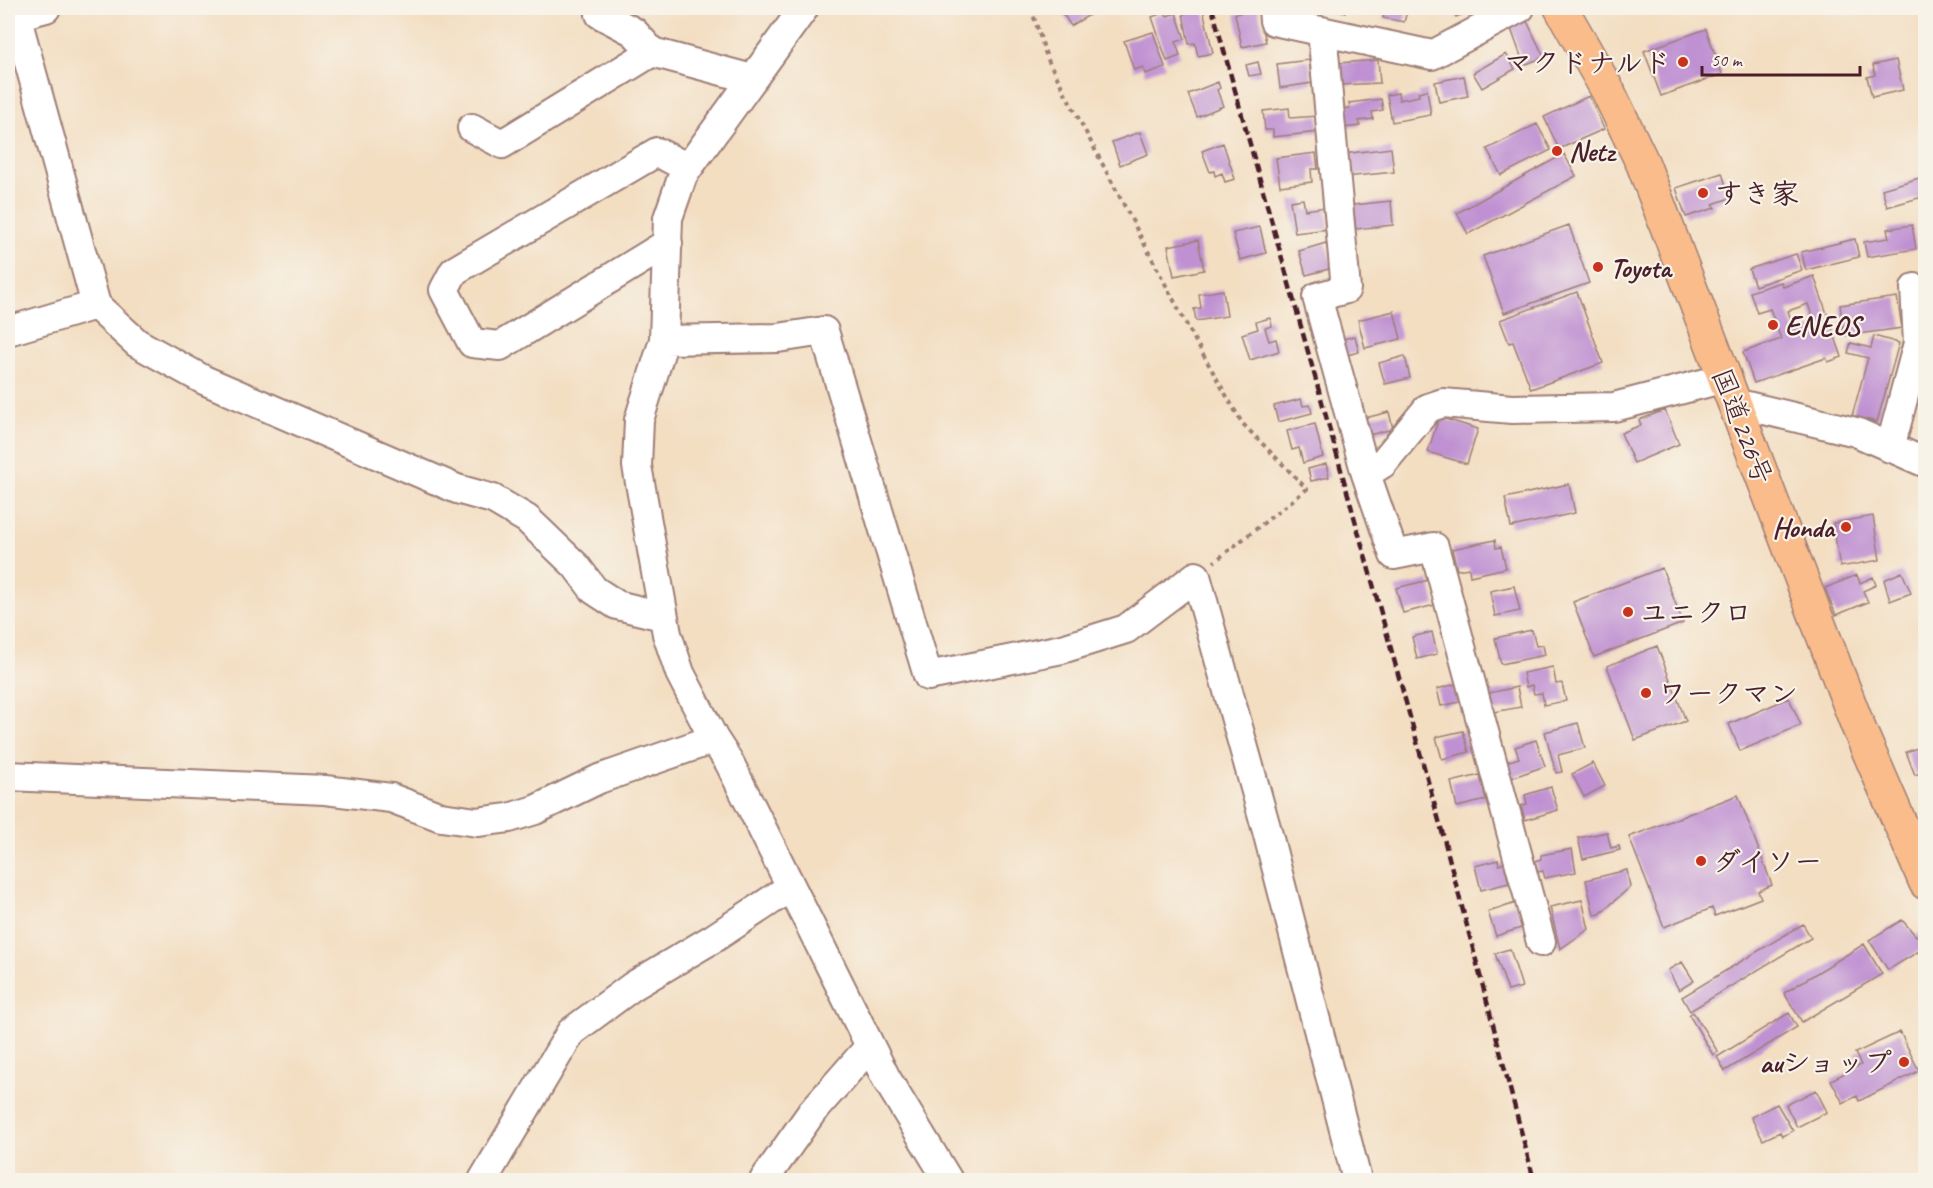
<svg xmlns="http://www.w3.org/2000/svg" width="1933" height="1188" font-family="Caveat,'Klee One',sans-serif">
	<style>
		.building { fill: #bf91d2; fill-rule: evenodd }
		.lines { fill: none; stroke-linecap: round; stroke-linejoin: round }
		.minor-casing { stroke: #9e7e76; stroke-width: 32 }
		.highway-casing { stroke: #9e7e76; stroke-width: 36 }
		.path { stroke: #9e7e76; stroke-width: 4; stroke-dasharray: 4.5 4.5; stroke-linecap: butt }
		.minor { stroke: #fff; stroke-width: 28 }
		.highway { stroke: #f9bc8a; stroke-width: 33 }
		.rail { stroke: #4a1f2b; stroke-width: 4.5; stroke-dasharray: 9 4.5; stroke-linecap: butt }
		.poi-dot { fill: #c8321e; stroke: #f7f3e8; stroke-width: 2 }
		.labels { text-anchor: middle; stroke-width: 4.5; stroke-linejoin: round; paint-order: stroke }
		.poi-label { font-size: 28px; font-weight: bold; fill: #4a1f2b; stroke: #f7f3e8; text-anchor: start }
		.street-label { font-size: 28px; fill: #4a1f2b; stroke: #f7f3e8 }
	</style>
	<rect width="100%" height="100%" fill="#f7f3e8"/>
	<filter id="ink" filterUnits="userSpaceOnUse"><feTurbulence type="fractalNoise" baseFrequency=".0167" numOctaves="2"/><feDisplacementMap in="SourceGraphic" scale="12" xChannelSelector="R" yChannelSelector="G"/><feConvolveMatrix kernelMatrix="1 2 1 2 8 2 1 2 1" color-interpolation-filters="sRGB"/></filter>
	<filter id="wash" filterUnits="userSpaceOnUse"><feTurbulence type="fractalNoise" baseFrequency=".008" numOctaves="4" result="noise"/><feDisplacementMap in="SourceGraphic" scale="24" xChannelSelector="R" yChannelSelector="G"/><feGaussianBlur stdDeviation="1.35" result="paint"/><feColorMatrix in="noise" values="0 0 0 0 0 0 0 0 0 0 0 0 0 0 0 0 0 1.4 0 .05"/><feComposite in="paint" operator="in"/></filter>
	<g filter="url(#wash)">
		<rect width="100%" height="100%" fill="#f3dec2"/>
		<g id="blocks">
			<path class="building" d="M1059 8H1101L1071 26Z
				M1258 8 1266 42 1242 47 1235 14Z
				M1330 8H1347L1345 12Z
				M1385 8H1408L1404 22 1383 18Z
				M1452 8H1478L1456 17Z
				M1203 9 1213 53 1198 56 1195 43 1189 44 1183 14Z
				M1165 12 1167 16 1176 13 1185 39 1176 42 1180 56 1167 61 1152 17Z
				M1526 19 1544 57 1524 65 1510 26Z
				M1706 29 1722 74 1661 96 1644 51Z
				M1153 32 1165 67 1145 74 1143 67 1134 70 1124 41Z
				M1506 54 1515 69 1482 88 1473 73Z
				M1309 60 1312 83 1280 88 1277 64Z
				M1378 60 1380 83 1340 85 1339 63Z
				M1896 60 1903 90 1872 97 1867 77 1875 75 1873 65Z
				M1258 62 1261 74 1249 76 1246 65Z
				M1464 76 1468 96 1439 102 1435 82Z
				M1218 82 1220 88 1217 90 1223 106 1197 117 1188 94Z
				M1427 90 1431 115 1392 122 1387 95 1398 93 1399 100 1419 96 1418 92Z
				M1589 96 1604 129 1559 149 1544 117Z
				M1381 99 1383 110 1372 112 1373 119 1359 121 1360 126 1343 128 1341 109 1350 108 1349 103Z
				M1289 108 1290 118 1318 116 1319 132 1273 137V130H1265L1263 111Z
				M1537 124 1551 150 1501 175 1487 149Z
				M1140 132 1148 154 1120 165 1112 142Z
				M1223 143 1235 179 1225 182 1222 173 1215 176 1214 171 1210 172 1202 151Z
				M1391 148 1394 172 1345 177 1343 154Z
				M1316 153 1318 169H1311L1312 182 1280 186 1276 158Z
				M1564 154 1576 176 1468 234 1457 213Z
				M1722 173 1730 198 1713 204 1715 208 1686 217 1676 188Z
				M1926 176V196L1887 207 1882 189Z
				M1303 199 1305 210 1326 207 1329 229 1295 233 1290 201Z
				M1391 201 1393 225 1356 229 1353 205Z
				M1569 225 1589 283 1504 313 1483 256Z
				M1912 225 1916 249 1867 257 1864 242 1889 238 1887 229Z
				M1260 227 1266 253 1240 260 1233 233Z
				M1855 239 1859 257 1806 270 1801 252Z
				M1198 240 1204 270 1174 276 1168 246Z
				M1326 243 1333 268 1306 275 1299 251Z
				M1796 254 1802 270 1755 286 1749 269Z
				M1814 276 1842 357 1828 362 1826 358 1754 383 1743 352 1781 339 1770 309 1757 313 1750 292 1781 282 1783 287ZM1808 304 1816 327 1796 334 1788 311Z
				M1223 290 1227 316 1196 321 1194 309 1201 308 1199 294Z
				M1577 292 1603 363 1531 389 1513 342 1509 343 1500 320Z
				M1897 297 1902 328 1844 336 1840 305Z
				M1394 311 1401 339 1365 348 1358 320Z
				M1270 318 1272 326 1265 328 1269 341 1276 339 1279 351 1250 360 1242 334 1258 329 1256 322Z
				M1355 336 1359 352 1343 356 1339 340Z
				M1874 336 1899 343 1877 422 1852 416 1868 358 1848 353 1851 343 1871 348Z
				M1405 356 1410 378 1385 384 1379 363Z
				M1301 399 1303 406 1310 405 1312 413 1278 422 1274 406Z
				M1665 410 1679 444 1634 463 1621 433 1641 425 1639 420Z
				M1389 412 1393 429 1365 436 1361 419Z
				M1439 417 1478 429 1467 464 1428 452Z
				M1315 424 1323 457 1303 463 1299 448 1292 450 1287 431Z
				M1326 464 1329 477 1311 481 1308 469Z
				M1569 484 1575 513 1511 527 1505 498Z
				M1873 516 1880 560 1840 567 1833 523Z
				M1495 540 1496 548 1501 547 1506 568 1470 576 1469 568 1457 570 1452 549Z
				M1662 568 1683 623 1594 657 1573 602Z
				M1902 572 1911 593 1890 601 1884 580Z
				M1857 575 1860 583 1873 577 1876 585 1863 591 1868 602 1836 615 1825 588Z
				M1429 580 1435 605 1403 613 1396 588Z
				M1514 586 1520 611 1495 616 1490 591Z
				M1532 630 1536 646 1543 645 1545 655 1501 664 1495 638Z
				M1432 632 1437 654 1417 659 1412 637Z
				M1657 646 1686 721 1635 740 1607 666Z
				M1553 667 1556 684 1562 683 1566 701 1544 705 1542 693 1534 694 1532 685 1526 687 1523 673Z
				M1456 684 1460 702 1441 706 1437 689Z
				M1517 687 1521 707 1494 712 1489 693Z
				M1789 698 1801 725 1740 751 1729 724Z
				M1578 723 1585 748 1558 755 1562 772 1556 773 1545 732Z
				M1463 731 1469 752 1442 759 1436 737Z
				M1536 740 1545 766 1511 778 1506 762 1519 758 1515 747Z
				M1926 745V771L1915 775 1906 752Z
				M1593 763 1605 786 1584 797 1572 774Z
				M1480 775 1486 800 1457 807 1451 782Z
				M1551 787 1558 810 1525 820 1521 806 1527 804 1525 795Z
				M1738 795 1772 885 1758 891 1761 898 1715 916 1712 908 1664 927 1629 837Z
				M1607 832 1611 848 1619 846 1620 850 1583 859 1578 838Z
				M1572 849 1576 872 1545 878 1543 871 1537 872 1535 861 1541 859V855Z
				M1498 860 1499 865 1504 863 1509 883 1481 890 1475 866Z
				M1627 870 1630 887 1600 914 1594 915 1586 880Z
				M1582 900 1589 929 1560 949 1550 907Z
				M1516 903 1524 927 1496 936 1488 912Z
				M1902 920 1916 936 1924 931 1926 947 1888 970 1869 940Z
				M1803 924 1811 938 1690 1011 1682 997Z
				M1864 944 1882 974 1802 1022 1784 993Z
				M1510 949 1522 987 1508 991 1495 953Z
				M1682 962 1694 981 1679 990 1668 970Z
				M1693 1012 1718 1052 1713 1055 1689 1015Z
				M1789 1013 1797 1027 1725 1071 1717 1057Z
				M1900 1032 1919 1071 1859 1101 1857 1096 1843 1103 1831 1080 1861 1065 1855 1053Z
				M1816 1090 1827 1112 1797 1127 1786 1105Z
				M1777 1104 1793 1131 1782 1136 1780 1132 1763 1140 1751 1117Z"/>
		</g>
	</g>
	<g filter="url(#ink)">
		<use href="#blocks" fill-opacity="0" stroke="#9e7e76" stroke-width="1.5"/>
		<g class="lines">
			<g class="minor-casing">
				<path id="minor" d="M14 8 96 305 100 309 137 343 204 380 457 489 493 499 527 519 576 566 594 590 617 605 662 616
					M804 8 683 175 668 218 664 340 639 420 637 466 667 634 680 673 714 739 729 762 886 1078 948 1180
					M1273 8 1274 21 1432 55 1520 8
					M600 14 634 32 652 52 752 79
					M8 18 46 8
					M1322 31 1346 289 1317 297 1366 474
					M472 128 502 144 652 52
					M668 243 500 346 472 343 444 290 454 271 657 152 688 168
					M8 331 96 305
					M664 340 778 338 824 331 928 676 1062 649 1126 629 1196 576 1267 831 1357 1180
					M1735 403 1856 432 1926 463
					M1890 448 1918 343 1915 288
					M8 776 325 790 391 798 441 817 477 822 509 818 535 810 599 779 714 739
					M1541 942 1434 547 1394 555 1366 474 1382 464 1428 408 1443 403 1512 409 1614 407 1725 378
					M483 1180 571 1032 633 986 714 938 791 887
					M764 1180 812 1112 870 1046"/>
			</g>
			<g class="highway-casing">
				<path id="highway" d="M1561 8 1608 91 1643 164 1857 724 1926 883"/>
			</g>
			<path class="path" d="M1031 8 1047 58 1192 335 1242 423 1307 489 1214 562"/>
			<use href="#minor" class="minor"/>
			<use href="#highway" class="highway"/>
			<path class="rail" d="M1212 8 1443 835 1534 1180"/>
		</g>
	</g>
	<g class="poi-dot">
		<circle cx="1683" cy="62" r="6"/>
		<circle cx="1557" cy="151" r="6"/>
		<circle cx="1703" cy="193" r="6"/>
		<circle cx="1598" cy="267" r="6"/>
		<circle cx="1773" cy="325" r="6"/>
		<circle cx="1846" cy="527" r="6"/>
		<circle cx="1628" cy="612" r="6"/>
		<circle cx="1646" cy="693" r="6"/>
		<circle cx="1701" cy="861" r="6"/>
		<circle cx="1904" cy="1062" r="6"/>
	</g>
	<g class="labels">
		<g class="poi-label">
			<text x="1671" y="72" text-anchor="end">マクドナルド</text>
			<text x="1569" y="161">Netz</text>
			<text x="1715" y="203">すき家</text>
			<text x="1610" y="277">Toyota</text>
			<text x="1785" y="335">ENEOS</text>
			<text x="1834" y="537" text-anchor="end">Honda</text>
			<text x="1640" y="622">ユニクロ</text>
			<text x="1658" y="703">ワークマン</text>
			<text x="1713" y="871">ダイソー</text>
			<text x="1892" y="1072" text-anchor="end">auショップ</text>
		</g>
		<g class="street-label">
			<text transform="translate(1743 426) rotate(69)" y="10">国道226号</text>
		</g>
	</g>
	<rect width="1933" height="1188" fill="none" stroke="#f7f3e8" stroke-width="30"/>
	<path d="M1702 66v9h158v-9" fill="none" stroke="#4a1f2b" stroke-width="3"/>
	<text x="1711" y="66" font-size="18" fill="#4a1f2b" stroke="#f7f3e8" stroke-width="4.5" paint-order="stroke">50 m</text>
</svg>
